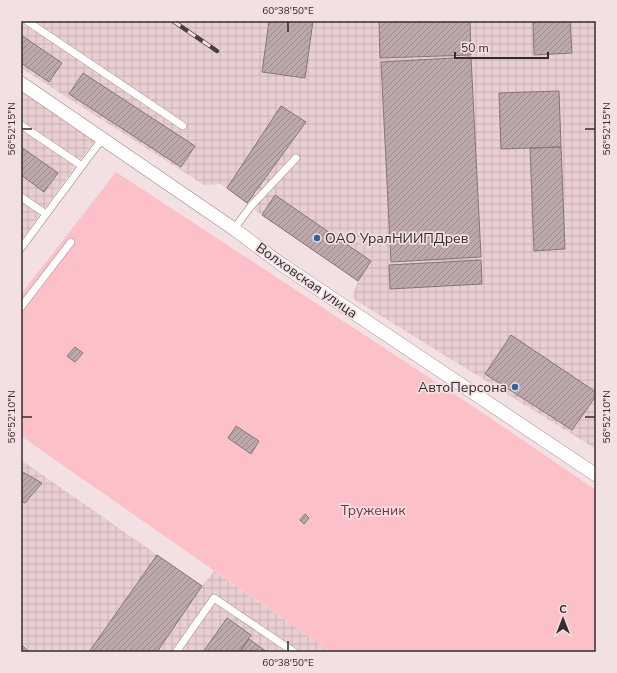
<svg xmlns="http://www.w3.org/2000/svg" width="617" height="673" font-family="'Nunito Sans',sans-serif">
	<style>
		.industrial { fill: url(#industrial-grid) }
		.green { fill: #fcc1c8 }
		.building { fill: url(#building-hatch); stroke: #867577 }
		.lines { fill: none; stroke-linecap: round; stroke-linejoin: round }
		.lane-casing { stroke: #9a888a; stroke-width: 8 }
		.street-casing { stroke: #9a888a; stroke-width: 14 }
		.lane { stroke: #fff; stroke-width: 7 }
		.street { stroke: #fff; stroke-width: 13 }
		.rail-casing { stroke: #473f40; stroke-width: 4.5 }
		.rail { stroke: #f3e0e2; stroke-width: 3; stroke-dasharray: 9; stroke-linecap: butt }
		.ticks { fill: none; stroke: #332c2d; stroke-width: 1.5 }
		.poi-dot { fill: #29669d; stroke: #f3e0e2; stroke-width: 1.5 }
		.labels { text-anchor: middle; stroke-width: 3.5; stroke-linejoin: round; paint-order: stroke }
		.poi-label { font-size: 14px; fill: #332c2d; stroke: #f3e0e2; text-anchor: start }
		.street-label { font-size: 14px; fill: #332c2d; stroke: #f3e0e2 }
		.park-label { font-size: 14px; fill: #813141; stroke: #f3e0e2 }
		.neatline { fill: none; stroke: #332c2d; stroke-width: 1.5 }
		.ticks-label { font-size: 10px; text-anchor: middle; fill: #332c2d }
	</style>
	<defs>
		<pattern id="industrial-grid" width="8" height="8" patternUnits="userSpaceOnUse"><rect width="8" height="8" fill="#eacfd2"/><path d="M0 4h8M4 0v8" fill="none" stroke="#c9b2b5"/></pattern>
		<pattern id="building-hatch" width="6" height="6" patternUnits="userSpaceOnUse"><rect width="6" height="6" fill="#bba9ab"/><path d="M-1 1l2-2M0 6l6-6M5 7l2-2" fill="none" stroke="#998a8c"/></pattern>
	</defs>
	<rect width="100%" height="100%" fill="#f3e0e2"/>
	<path class="industrial" d="M21 21H596V449L352 298 358 281 262 215 221 184 204 185 21 68Z
		M21 90 95 140 21 240Z
		M21 460 202 586 214 571 331 652H21Z"/>
	<path class="green" d="M116 172 465 401 596 490V652H331L21 436V294Z"/>
	<path class="building" d="M269 21H313L305 78 262 72Z
		M379 21H470L471 55 380 58Z
		M533 21H570L572 53 534 55Z
		M21 35 62 63 49 82 21 63Z
		M471 57 481 257 391 262 381 62Z
		M83 73 195 146 181 167 69 94Z
		M559 91 561 147 501 149 499 93Z
		M281 106 306 122 247 203 227 188Z
		M21 147 58 173 44 192 21 175Z
		M561 147 565 249 534 251 530 148Z
		M275 195 371 261 358 281 262 215Z
		M481 260 482 284 390 289 389 265Z
		M511 335 596 392V396L572 430 485 374Z
		M75 347 83 353 75 362 67 356Z
		M236 426 259 441 251 454 228 438Z
		M21 471 42 483 25 503 21 501Z
		M305 514 309 518 304 524 300 520Z
		M157 555 202 586 157 652H89Z
		M227 618 251 635 239 652H203Z
		M249 639 267 652H240Z
		M21 644 29 652H21Z"/>
	<g class="lines">
		<g class="lane-casing">
			<path id="lane" d="M27 21 183 126
				M21 125 82 166
				M21 197 46 214
				M234 229 251 206 296 158
				M21 248 102 139
				M21 307 71 242
				M176 652 214 598 294 652"/>
		</g>
		<g class="street-casing">
			<path id="street" d="M21 83 234 229 281 264 596 475"/>
		</g>
		<use href="#lane" class="lane"/>
		<use href="#street" class="street"/>
		<g class="rail-casing">
			<path id="rail" d="M173 21 217 51"/>
		</g>
		<use href="#rail" class="rail"/>
	</g>
	<path class="ticks" d="M288 22V32M22 129H32M585 129H595M22 417H32M585 417H595M288 641V651"/>
	<g class="poi-dot">
		<circle cx="317" cy="238" r="4"/>
		<circle cx="515" cy="387" r="4"/>
	</g>
	<g class="labels">
		<g class="poi-label">
			<text x="325" y="243">ОАО УралНИИПДрев</text>
			<text x="507" y="392" text-anchor="end">АвтоПерсона</text>
		</g>
		<g class="street-label">
			<text transform="translate(307 280) rotate(35)" y="5">Волховская улица</text>
		</g>
		<g class="park-label">
			<text x="373" y="515">Труженик</text>
		</g>
	</g>
	<rect width="617" height="673" fill="none" stroke="#f3e0e2" stroke-width="44"/>
	<g transform="translate(563 619)" stroke="#f3e0e2" stroke-width="3" paint-order="stroke">
	<path d="M0-3L7 15L0 10L-7 15Z" fill="#332c2d"/>
	<text y="-6" font-size="11" font-weight="bold" text-anchor="middle" fill="#332c2d">С</text>
	</g>
	<path d="M455 52v6h93v-6" fill="none" stroke="#332c2d" stroke-width="2"/>
	<text x="461" y="52" font-size="12" fill="#332c2d" stroke="#f3e0e2" stroke-width="3" paint-order="stroke">50 m</text>
	<rect x="22" y="22" width="573" height="629" class="neatline"/>
	<g class="ticks-label">
		<text x="288" y="14">60°38'50"E</text>
		<text transform="translate(11 129) rotate(-90)" y="4">56°52'15"N</text>
		<text transform="translate(606 129) rotate(-90)" y="4">56°52'15"N</text>
		<text transform="translate(11 417) rotate(-90)" y="4">56°52'10"N</text>
		<text transform="translate(606 417) rotate(-90)" y="4">56°52'10"N</text>
		<text x="288" y="666">60°38'50"E</text>
	</g>
</svg>
